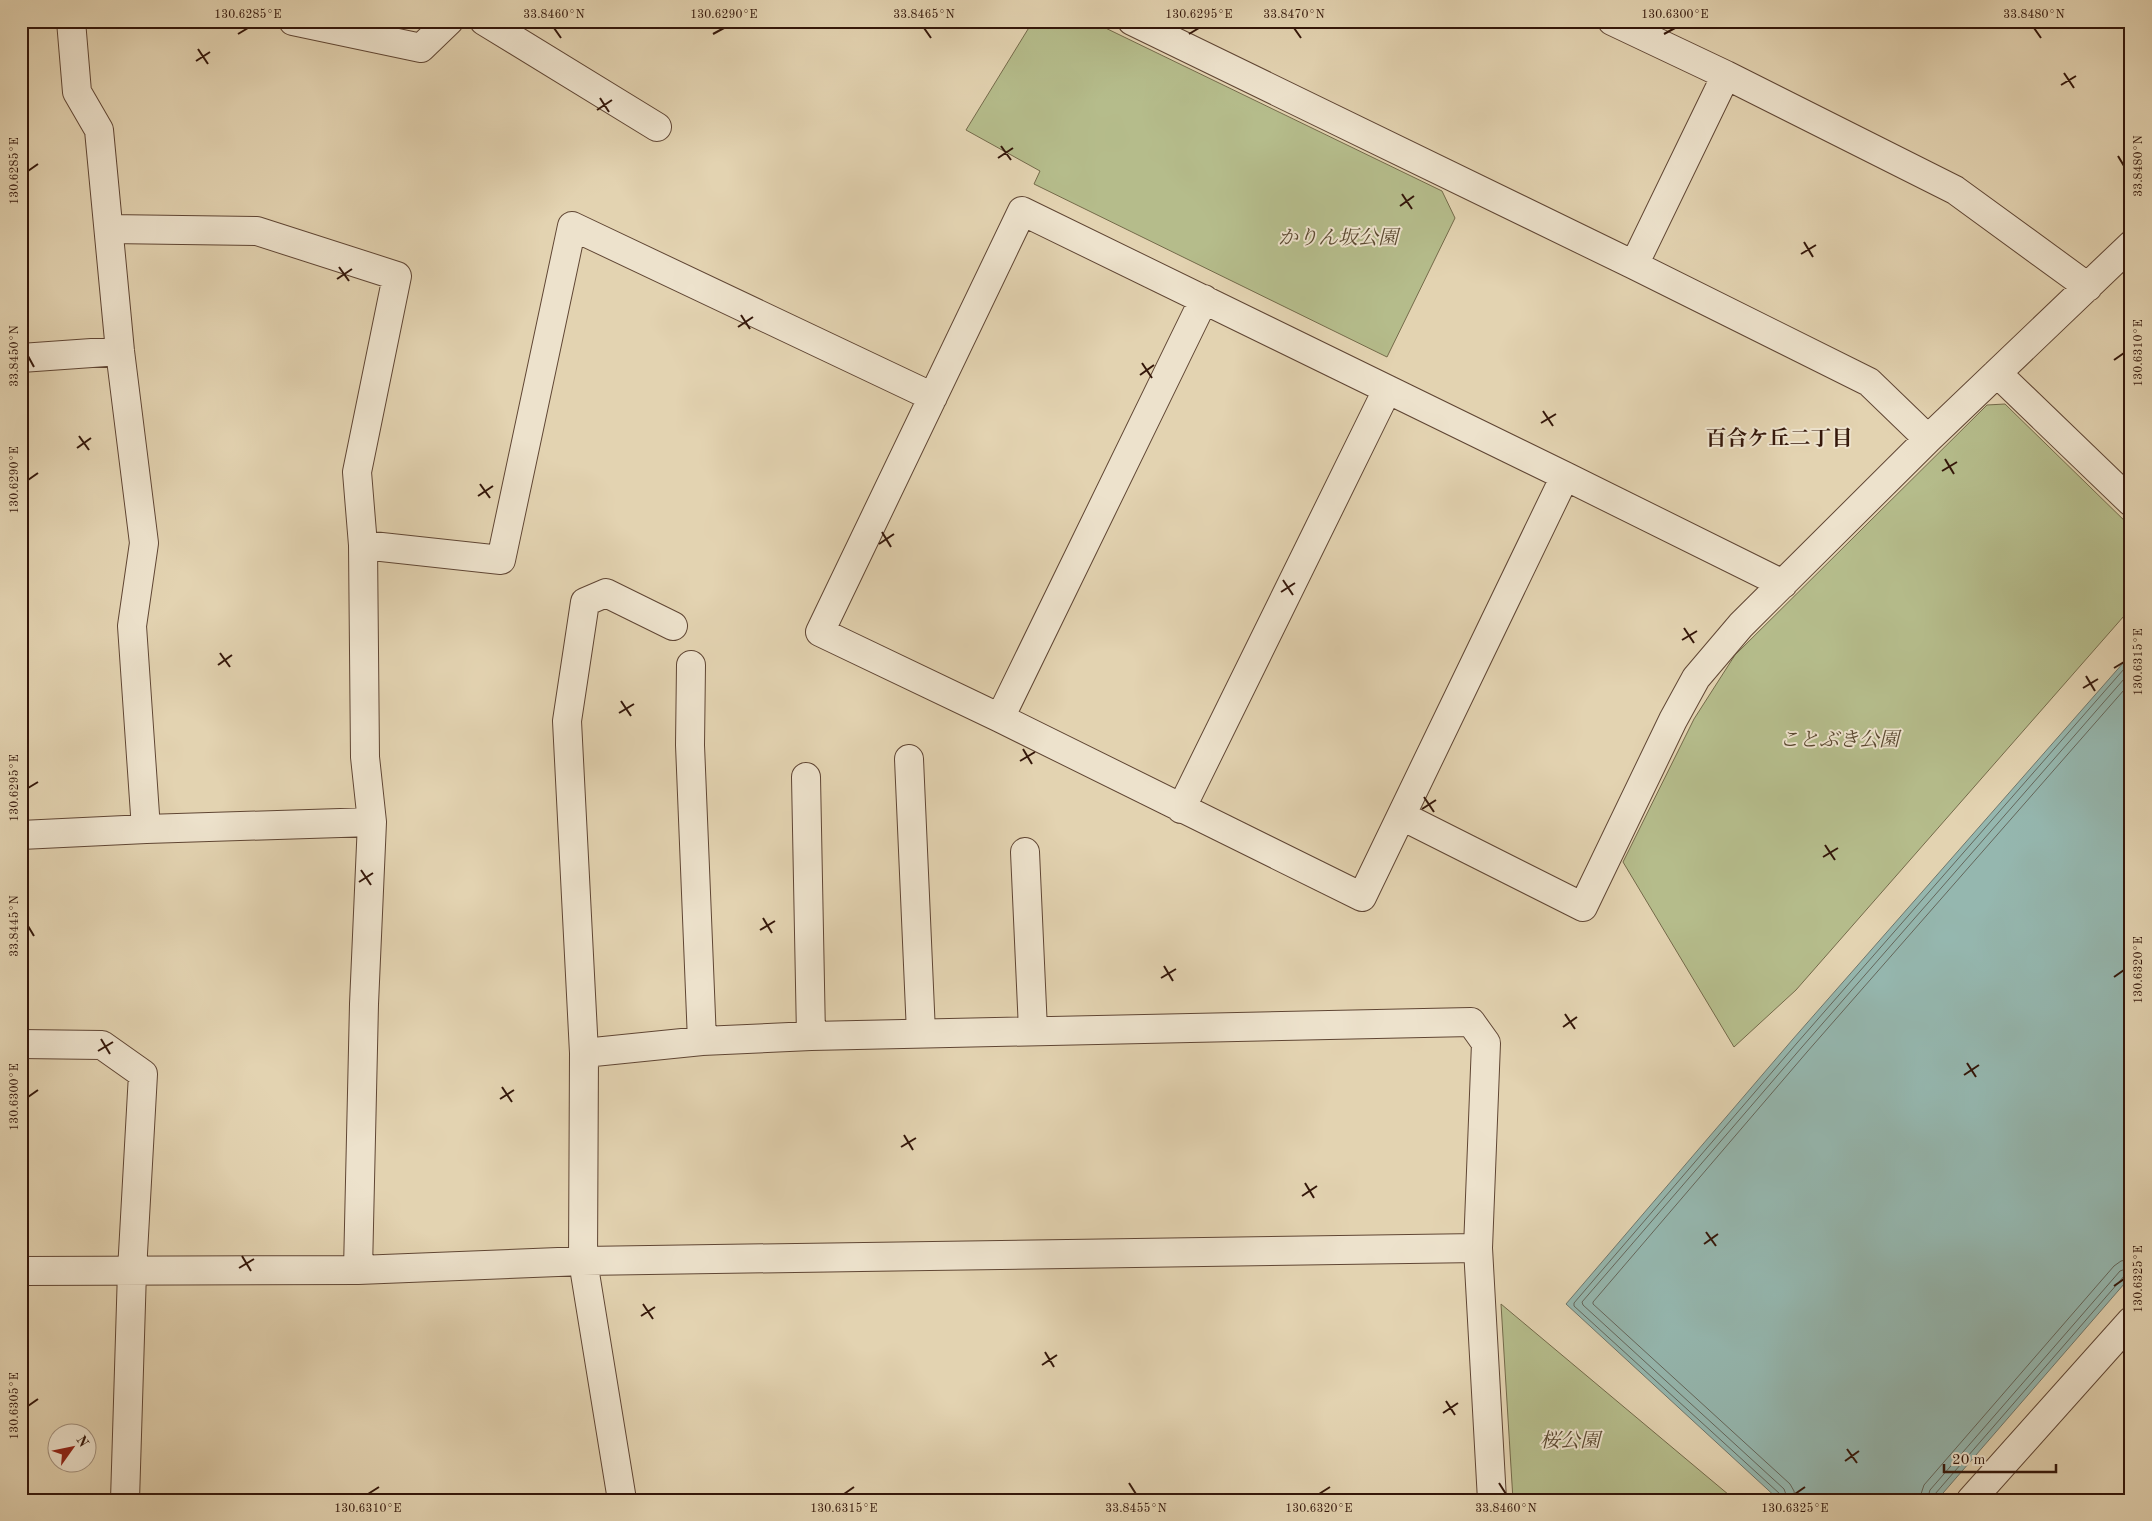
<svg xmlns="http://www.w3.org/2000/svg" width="2152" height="1521" font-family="'Old Standard TT','Noto Serif JP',serif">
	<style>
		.park { fill: #b5bc8b; stroke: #746a4a }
		.water { fill: #95b7af; stroke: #6e776d }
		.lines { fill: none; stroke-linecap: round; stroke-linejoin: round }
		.shore { stroke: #64675c; stroke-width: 1 }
		.minor-casing { stroke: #604634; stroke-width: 30 }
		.minor { stroke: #ede2cc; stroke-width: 28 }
		.ticks { fill: none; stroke: #34170a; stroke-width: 2 }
		.labels { text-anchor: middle; stroke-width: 4; stroke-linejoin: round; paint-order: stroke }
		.park-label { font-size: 20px; font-style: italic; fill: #5b4931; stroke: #ede2cc }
		.neighbourhood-label { font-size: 21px; font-weight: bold; fill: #34170a; stroke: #ede2cc }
		.neatline { fill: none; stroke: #34170a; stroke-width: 2 }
		.ticks-label { font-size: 12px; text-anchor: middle; fill: #34170a }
	</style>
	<rect width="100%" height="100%" fill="#e3d3b1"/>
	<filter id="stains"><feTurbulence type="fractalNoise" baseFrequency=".004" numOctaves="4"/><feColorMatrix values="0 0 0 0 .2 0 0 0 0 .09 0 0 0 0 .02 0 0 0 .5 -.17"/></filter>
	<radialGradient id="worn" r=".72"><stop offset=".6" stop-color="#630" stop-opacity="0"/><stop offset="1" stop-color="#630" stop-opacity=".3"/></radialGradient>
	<path class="park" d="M1033 21H1091L1442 191 1455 218 1387 357 1034 184 1040 171 966 130Z
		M2005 404 2131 527V608L1796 990 1734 1047 1623 862 1694 719 1735 655 1987 405Z
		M1501 1304 1735 1500H1513Z"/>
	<path class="water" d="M2131 654V1276L1937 1500H1779L1566 1304 1793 1039Z"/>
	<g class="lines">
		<path class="shore" d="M1781 1500 1780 1494 1574 1306V1303L1797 1043 2131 661
			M1788 1500 1784 1489 1583 1305 1582 1302 1802 1047 2131 671
			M1795 1500 1794 1491 1790 1484 1593 1304V1302L1807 1052 2131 682
			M1919 1500 1924 1485 2114 1266 2121 1261 2131 1259
			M1927 1500 1930 1490 2120 1271 2131 1267
			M1933 1500 1935 1494 2125 1275 2131 1273"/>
		<g class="minor-casing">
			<path id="minor" d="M71 21 77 92 99 130 120 351 144 543 132 626 146 829
				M293 21 421 48 449 21
				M484 21 657 127
				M1132 21 1634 265 1869 382 1928 439
				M1612 21 1726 75 1955 190 2088 287
				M109 229 257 231 397 276 357 472 363 545 365 757 372 822 364 1004 358 1270
				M1634 265 1726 75
				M21 358 120 351
				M1997 373 2131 502
				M1565 476 1362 897 1000 718 820 632 1022 211 1565 476 1783 584
				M363 545 501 560 572 226 933 397
				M691 665 690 745 702 1041
				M1000 718 1204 299
				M909 759 921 1033
				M806 777 811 1036
				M1181 809 1387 390
				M1402 816 1583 907 1673 720 1696 678 1741 625 1928 439 2131 245
				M21 835 146 829 372 822
				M1025 852 1033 1030
				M21 1044 102 1045 143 1074 132 1271 125 1500
				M584 1053 567 721 585 602 606 593 673 626
				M21 1271 358 1270 583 1261 1478 1248 1492 1500
				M622 1500 583 1261 584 1053 702 1041 811 1036 1471 1022 1486 1043 1478 1248
				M1971 1500 2131 1321"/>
		</g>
		<use href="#minor" class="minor"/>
	</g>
	<path class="ticks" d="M554 28 561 38M924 28 931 38M1294 28 1301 38M2034 28 2041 38M238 34 248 28M713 34 724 28M1189 34 1199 28M1664 34 1675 28M198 49 208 64M196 61 210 52M2064 73 2074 88M2061 85 2076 76M600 98 609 112M597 110 612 100M1001 146 1011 160M2118 156 2124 166M998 158 1013 148M28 171 38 164M1402 194 1412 209M1400 206 1414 196M1804 242 1813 257M1801 254 1816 245M339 267 349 281M337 279 352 269M741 315 750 329M738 327 753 317M28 356 34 367M2114 360 2124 353M1142 363 1152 378M1140 375 1154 365M1543 411 1553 426M1541 423 1556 414M79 436 89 450M77 448 91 438M1945 459 1954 474M1942 471 1957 462M28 480 38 473M480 484 490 498M478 496 493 486M882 532 891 547M879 544 894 534M1283 580 1293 595M1281 592 1295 583M1684 628 1694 643M1682 640 1697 631M220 653 230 667M218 665 232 655M2114 668 2124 662M2086 676 2095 691M2083 688 2098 679M621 701 631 716M619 713 634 704M1023 749 1032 764M1020 761 1035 752M28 788 38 782M1424 797 1434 812M1422 809 1436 800M1825 845 1835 860M1823 857 1838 848M361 870 371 885M359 882 373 873M763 918 772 933M28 926 34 936M760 930 775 921M1164 966 1173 981M2114 977 2124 970M1161 978 1176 969M1565 1014 1575 1029M1563 1027 1577 1017M101 1039 110 1054M98 1051 113 1042M1967 1063 1976 1077M1964 1075 1979 1065M502 1087 512 1102M28 1097 38 1090M500 1099 514 1090M904 1135 913 1150M901 1147 916 1138M1305 1183 1314 1198M1302 1196 1317 1186M1706 1232 1716 1246M1704 1244 1718 1234M242 1256 251 1271M239 1268 254 1259M2114 1286 2124 1279M643 1304 653 1319M641 1316 655 1307M1045 1352 1054 1367M1042 1365 1057 1355M1446 1401 1455 1415M28 1406 38 1399M1443 1413 1458 1403M1847 1449 1857 1463M1845 1461 1859 1451M1129 1483 1136 1494M1499 1483 1506 1494M368 1494 379 1487M844 1494 854 1487M1319 1494 1330 1487M1795 1494 1805 1487"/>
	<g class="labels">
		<g class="park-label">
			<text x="1338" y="244">かりん坂公園</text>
			<text x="1839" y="746">ことぶき公園</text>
			<text x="1570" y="1447">桜公園</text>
		</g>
		<g class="neighbourhood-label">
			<text x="1779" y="445">百合ケ丘二丁目</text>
		</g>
	</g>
	<rect width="2152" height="1521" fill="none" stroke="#e3d3b1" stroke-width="55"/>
	<g transform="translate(72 1448) rotate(57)"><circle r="24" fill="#ede2cc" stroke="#a3917e"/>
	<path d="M0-4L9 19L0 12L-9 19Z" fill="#8f2418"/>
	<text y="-8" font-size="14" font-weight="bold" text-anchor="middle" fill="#34170a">N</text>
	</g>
	<path d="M1944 1464v8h112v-8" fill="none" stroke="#34170a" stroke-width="2.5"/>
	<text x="1952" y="1464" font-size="15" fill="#34170a" stroke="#ede2cc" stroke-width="4" paint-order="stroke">20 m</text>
	<rect x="28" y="28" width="2096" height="1466" class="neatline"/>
	<g class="ticks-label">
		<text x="248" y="18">130.6285°E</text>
		<text x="554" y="18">33.8460°N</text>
		<text x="724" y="18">130.6290°E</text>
		<text x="924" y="18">33.8465°N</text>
		<text x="1199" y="18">130.6295°E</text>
		<text x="1294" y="18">33.8470°N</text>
		<text x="1675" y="18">130.6300°E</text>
		<text x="2034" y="18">33.8480°N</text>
		<text transform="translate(2138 166) rotate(-90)" y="4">33.8480°N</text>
		<text transform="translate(14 171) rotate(-90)" y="4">130.6285°E</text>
		<text transform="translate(2138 353) rotate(-90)" y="4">130.6310°E</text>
		<text transform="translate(14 356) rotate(-90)" y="4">33.8450°N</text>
		<text transform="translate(14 480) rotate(-90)" y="4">130.6290°E</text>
		<text transform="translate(2138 662) rotate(-90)" y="4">130.6315°E</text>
		<text transform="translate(14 788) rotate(-90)" y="4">130.6295°E</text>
		<text transform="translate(14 926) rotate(-90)" y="4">33.8445°N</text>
		<text transform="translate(2138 970) rotate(-90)" y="4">130.6320°E</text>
		<text transform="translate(14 1097) rotate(-90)" y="4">130.6300°E</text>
		<text transform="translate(2138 1279) rotate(-90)" y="4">130.6325°E</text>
		<text transform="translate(14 1406) rotate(-90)" y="4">130.6305°E</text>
		<text x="368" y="1512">130.6310°E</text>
		<text x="844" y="1512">130.6315°E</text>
		<text x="1136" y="1512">33.8455°N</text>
		<text x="1319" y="1512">130.6320°E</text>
		<text x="1506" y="1512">33.8460°N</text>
		<text x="1795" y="1512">130.6325°E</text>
	</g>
	<rect width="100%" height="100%" filter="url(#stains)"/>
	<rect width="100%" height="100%" fill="url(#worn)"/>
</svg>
